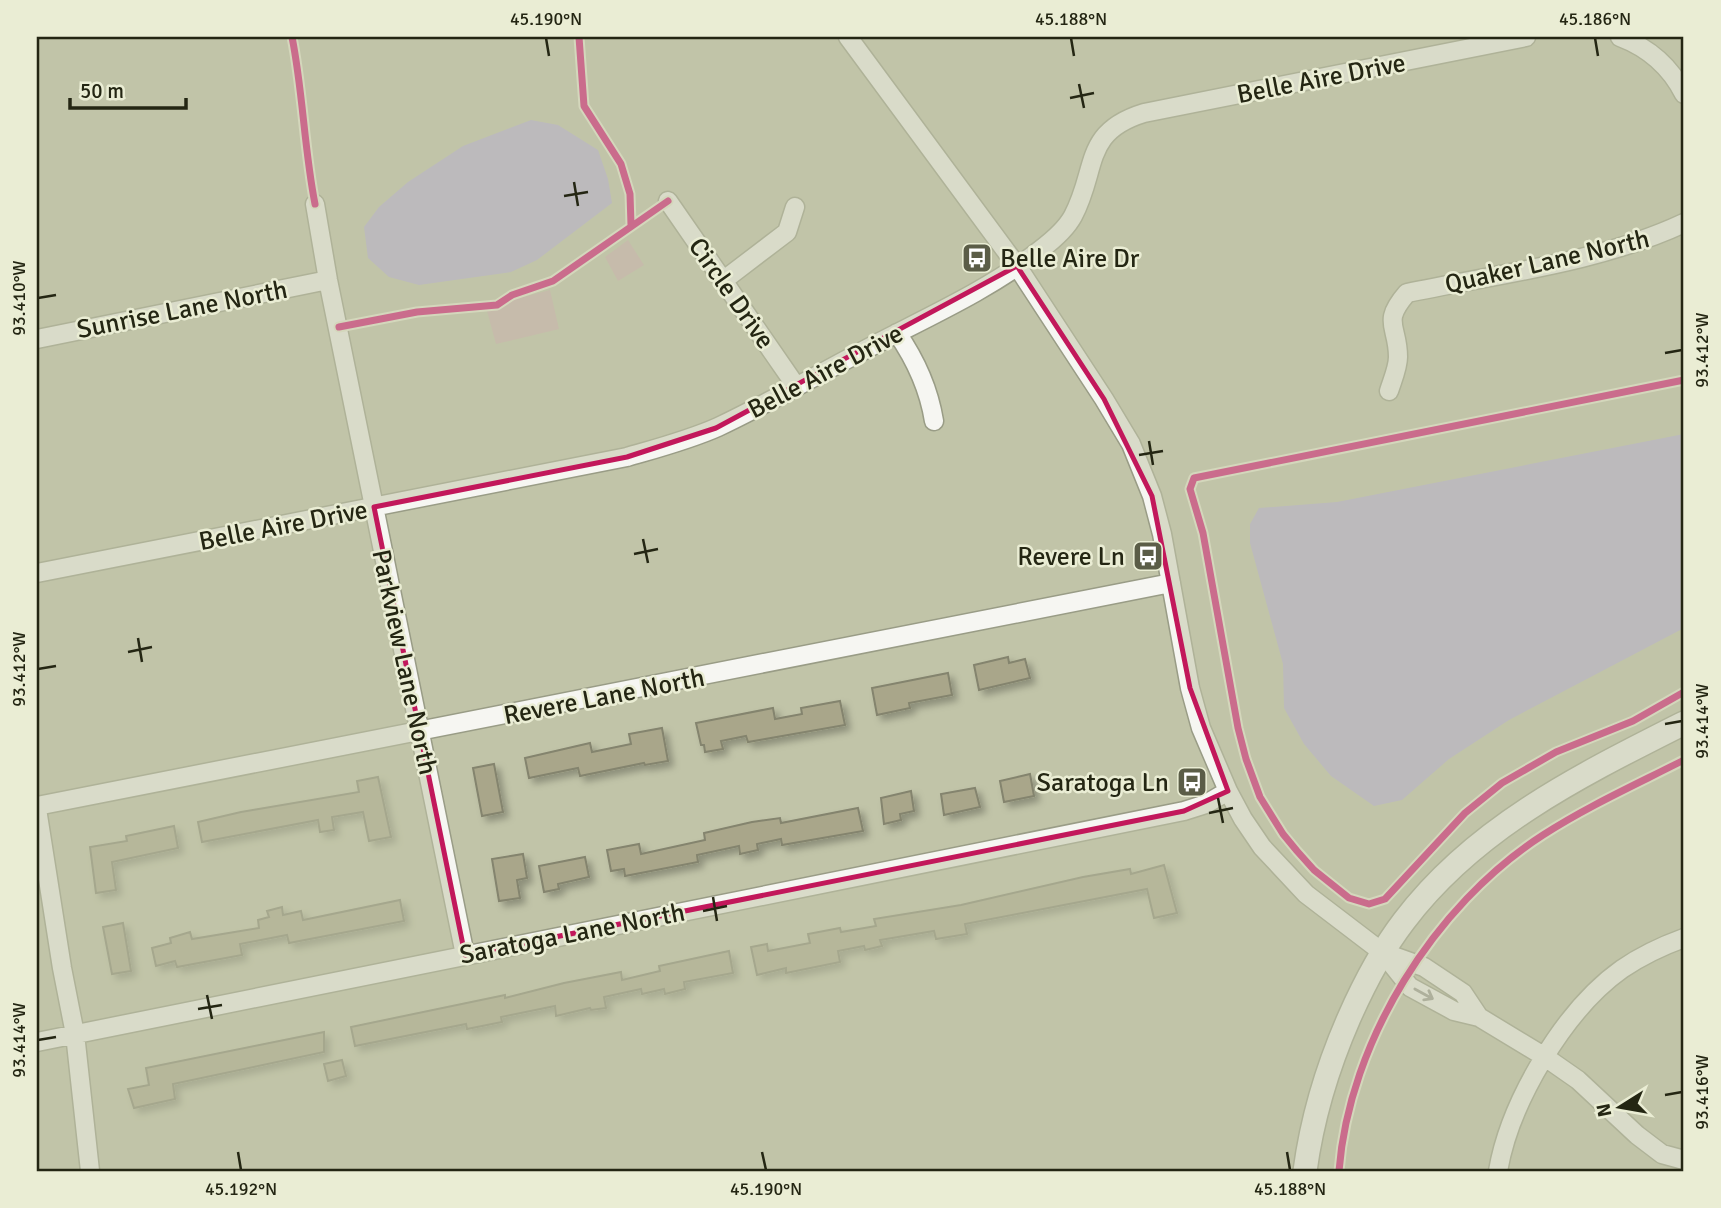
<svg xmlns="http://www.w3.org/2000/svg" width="1721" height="1208" font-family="Signika,sans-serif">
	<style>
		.green { fill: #cdafaf }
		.water { fill: #b6add6 }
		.building { fill: #a9a68a; stroke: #84846e; stroke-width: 2; filter: url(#shadow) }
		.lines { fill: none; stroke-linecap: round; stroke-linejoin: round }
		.minor-casing { stroke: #999c86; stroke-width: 21 }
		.major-casing { stroke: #999c86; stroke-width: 26 }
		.minor { stroke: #f6f6f2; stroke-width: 18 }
		.major { stroke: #f6f6f2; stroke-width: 23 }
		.cycleway-casing { stroke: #eaedd4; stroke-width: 11 }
		.cycleway { stroke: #d6006c; stroke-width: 7 }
		.oneway { stroke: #98988e }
		.marked { fill: none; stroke: #c2185b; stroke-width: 5; stroke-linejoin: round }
		.ticks { fill: none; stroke: #242613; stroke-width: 2.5 }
		.labels { text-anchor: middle; stroke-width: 5; stroke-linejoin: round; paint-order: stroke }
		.street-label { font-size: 26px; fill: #242613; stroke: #eaedd4 }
		.poi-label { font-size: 26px; fill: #242613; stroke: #eaedd4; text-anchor: end }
		.neatline { fill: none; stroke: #242613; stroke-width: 2.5 }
		.ticks-label { font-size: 18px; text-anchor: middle; fill: #242613 }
	</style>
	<defs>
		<filter id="shadow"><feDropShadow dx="5" dy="5" stdDeviation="3.5" flood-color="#0004"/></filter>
	</defs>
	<rect width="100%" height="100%" fill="#c1c4a8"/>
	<path class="green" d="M628 240 644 265 618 281 605 257Z
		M550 290 559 329 496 344 487 311 483 308Z"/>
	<path class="water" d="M531 120 558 125 598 150 608 179 612 203 537 260 511 272 419 285 389 277 368 258 364 227 379 207 408 182 463 146Z
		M1684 434V628L1509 720 1449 759 1402 800 1374 806 1331 776 1304 744 1284 708 1283 664 1250 543V524L1259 508 1337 502Z"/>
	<path class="building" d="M1008 657 1009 663 1025 659 1030 678 979 690 974 665Z
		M948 673 952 695 909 703 910 708 877 715 872 688Z
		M840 701 845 725 748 742 746 736 721 741 723 749 705 752 704 745H701L696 723 773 708 775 719 802 714 801 708Z
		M662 728 668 761 645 765 644 763 580 776 578 768 529 778 525 758 590 743 592 752 631 744 629 734Z
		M494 764 503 812 482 816 473 768Z
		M1030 774 1034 796 1004 802 1000 781Z
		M378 777 391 837 369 841 363 812 332 817 334 830 320 832 318 820 202 842 198 822 241 812 359 792 357 781Z
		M975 788 980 807 944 815 941 794Z
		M911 791 914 811 900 814 901 820 884 824 881 798Z
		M858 808 863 831 782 845 781 839 757 844 758 850 740 854 739 846 697 855 698 862 625 876 624 869 611 871 607 850 639 844 641 854 705 840 704 833 752 822 780 818 781 823Z
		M174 826 178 848 112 862 116 890 96 893 90 847 127 841 126 836Z
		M523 854 527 878 517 880 520 898 499 901 492 859Z
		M585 857 589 877 558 884 559 889 544 892 539 866Z
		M1164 865 1177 913 1154 918 1147 889 965 924 967 934 936 939 934 931 880 940 882 946 865 950 864 946 838 951 840 962 786 973V968L757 975 751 947 767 944 768 951 810 943 808 934 840 928 841 932 876 926 874 919 961 905 1083 877 1130 869 1131 874Z
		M400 900 404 921 289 943 287 935 240 944 242 955 177 967 175 961 156 966 152 948 171 943 170 938 190 932 192 939 259 928 258 920 269 917 267 911 282 907 283 915 301 911 303 920Z
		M123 923 131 971 112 974 103 927Z
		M729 951 733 973 684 982 685 989 665 994 664 989 642 994 641 989 604 997 606 1008 591 1010 590 1008 556 1016 555 1006 501 1017 502 1022 467 1029 466 1024 355 1046 351 1027 505 995V998L564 983 621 972 622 980 660 971 659 966Z
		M324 1032V1052L173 1084 175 1099 134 1108 128 1089 149 1085 146 1068Z
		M342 1060 346 1076 328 1081 324 1064Z"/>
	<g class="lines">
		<g class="minor-casing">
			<path id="minor" d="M848 37 1017 266 1104 399 1131 444 1152 496 1162 534 1190 688 1201 728 1228 791 1243 819 1262 847 1306 894 1382 952 1410 987 1454 1011 1479 1017 1545 1057 1578 1080 1637 1135 1662 1154 1684 1160
				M1620 37C1649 48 1670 66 1684 94
				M668 201 796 386
				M315 204 328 280 465 955
				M724 280 787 232 795 207
				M897 333C915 359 929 390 934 421
				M37 339 328 280
				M1389 391C1392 381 1398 368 1398 357 1398 325 1381 323 1407 293 1498 274 1601 262 1684 223
				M37 573 627 457C658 448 689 440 718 427 771 402 822 372 874 345 930 316 990 289 1040 250 1052 241 1066 229 1073 216 1098 169 1082 132 1144 113L1526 37
				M37 806 1171 583
				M37 809 62 968 75 1034 90 1171
				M1382 952 1424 967 1463 993 1479 1017
				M37 1042 1184 811 1206 804 1228 791
				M1498 1171C1510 1102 1564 1010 1622 969 1641 956 1662 946 1684 938"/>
		</g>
		<g class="major-casing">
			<path id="major" d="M1305 1171C1312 1119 1328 1066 1349 1018 1364 984 1381 951 1404 921 1475 827 1581 775 1684 723"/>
		</g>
		<use href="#minor" class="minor"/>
		<use href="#major" class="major"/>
		<g class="cycleway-casing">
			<path id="cycleway" d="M292 37C303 92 304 148 315 204
				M579 37 584 106 621 164 630 194 631 225
				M339 327 417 312 497 305 512 295 553 281 668 201
				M1684 380 1194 478 1190 489 1203 533 1238 728 1246 759 1260 797 1283 834 1297 851 1314 870 1349 898 1369 904 1385 899 1465 813 1502 783 1556 752 1633 721 1684 692
				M1339 1171C1349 1042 1434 905 1543 835 1588 806 1637 784 1684 760"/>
		</g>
		<use href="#cycleway" class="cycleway"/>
	</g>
	<defs><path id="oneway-shaft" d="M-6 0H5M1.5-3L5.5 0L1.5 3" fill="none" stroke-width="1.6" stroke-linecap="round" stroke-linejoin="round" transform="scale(1.75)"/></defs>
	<use class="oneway" href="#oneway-shaft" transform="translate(1424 994) rotate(29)"/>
	<path d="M0 0H1721V1208H0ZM1017 266 1104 399 1152 496 1190 688 1228 791 1184 811 465 955 374 507 627 457 716 428Z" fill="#c1c4a8" fill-opacity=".55" fill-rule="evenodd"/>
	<path class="marked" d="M1017 266 1104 399 1152 496 1190 688 1228 791 1184 811 465 955 374 507 627 457 716 428Z"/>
	<path class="ticks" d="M546 38 549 56M1071 38 1074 56M1595 38 1598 56M1079 84 1084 108M1070 98 1094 93M574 182 578 206M564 196 588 192M38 298 56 295M1665 353 1682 350M1149 441 1153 465M1139 455 1163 451M643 539 648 563M634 554 658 549M138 638 142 662M128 652 152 647M38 669 56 666M1665 724 1682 721M1218 798 1223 823M1209 813 1233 808M713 897 717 921M703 911 727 906M207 995 212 1019M198 1009 222 1005M38 1040 56 1037M1665 1095 1682 1092M238 1152 241 1170M762 1152 766 1170M1287 1152 1290 1170"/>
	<defs>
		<g id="bus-square" transform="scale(1.575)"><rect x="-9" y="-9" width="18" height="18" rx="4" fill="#5b5d47" stroke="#eaedd4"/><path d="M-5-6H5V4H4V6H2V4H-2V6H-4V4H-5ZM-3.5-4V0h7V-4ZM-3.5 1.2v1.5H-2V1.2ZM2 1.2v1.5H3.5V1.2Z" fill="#fff"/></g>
	</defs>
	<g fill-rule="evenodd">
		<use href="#bus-square" x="977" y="258"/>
		<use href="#bus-square" x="1148" y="556"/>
		<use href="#bus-square" x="1192" y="782"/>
	</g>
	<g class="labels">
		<g class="street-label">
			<text transform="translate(1321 78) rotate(-11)" y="9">Belle Aire Drive</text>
			<text transform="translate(1547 261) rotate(-13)" y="9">Quaker Lane North</text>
			<text transform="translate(732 293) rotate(55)" y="9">Circle Drive</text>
			<text transform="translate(182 309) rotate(-11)" y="9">Sunrise Lane North</text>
			<text transform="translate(825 371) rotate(-28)" y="9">Belle Aire Drive</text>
			<text transform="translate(283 525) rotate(-11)" y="9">Belle Aire Drive</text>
			<text transform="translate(405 662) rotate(78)" y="9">Parkview Lane North</text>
			<text transform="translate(604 696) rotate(-11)" y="9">Revere Lane North</text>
			<text transform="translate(572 933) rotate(-11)" y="9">Saratoga Lane North</text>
		</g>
		<g class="poi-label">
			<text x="1000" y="267" text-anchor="start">Belle Aire Dr</text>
			<text x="1125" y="565">Revere Ln</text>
			<text x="1169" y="791">Saratoga Ln</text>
		</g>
	</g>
	<rect width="1721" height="1208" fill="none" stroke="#eaedd4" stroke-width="77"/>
	<g transform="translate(1620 1107) rotate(259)" stroke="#eaedd4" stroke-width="5" paint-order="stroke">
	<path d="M0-5L12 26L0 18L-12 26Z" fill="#242613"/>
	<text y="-10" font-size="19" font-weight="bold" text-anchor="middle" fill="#242613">N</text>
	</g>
	<path d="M70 98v10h116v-10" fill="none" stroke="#242613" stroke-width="3.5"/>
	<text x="80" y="98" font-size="21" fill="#242613" stroke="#eaedd4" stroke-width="5" paint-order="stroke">50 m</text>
	<rect x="38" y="38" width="1644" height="1132" class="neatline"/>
	<g class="ticks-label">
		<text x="546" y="25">45.190°N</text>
		<text x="1071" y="25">45.188°N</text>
		<text x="1595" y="25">45.186°N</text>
		<text transform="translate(19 298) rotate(-90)" y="6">93.410°W</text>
		<text transform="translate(1702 350) rotate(-90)" y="6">93.412°W</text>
		<text transform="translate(19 669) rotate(-90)" y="6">93.412°W</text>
		<text transform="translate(1702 721) rotate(-90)" y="6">93.414°W</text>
		<text transform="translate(19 1040) rotate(-90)" y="6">93.414°W</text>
		<text transform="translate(1702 1092) rotate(-90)" y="6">93.416°W</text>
		<text x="241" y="1195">45.192°N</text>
		<text x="766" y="1195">45.190°N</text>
		<text x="1290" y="1195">45.188°N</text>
	</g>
</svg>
